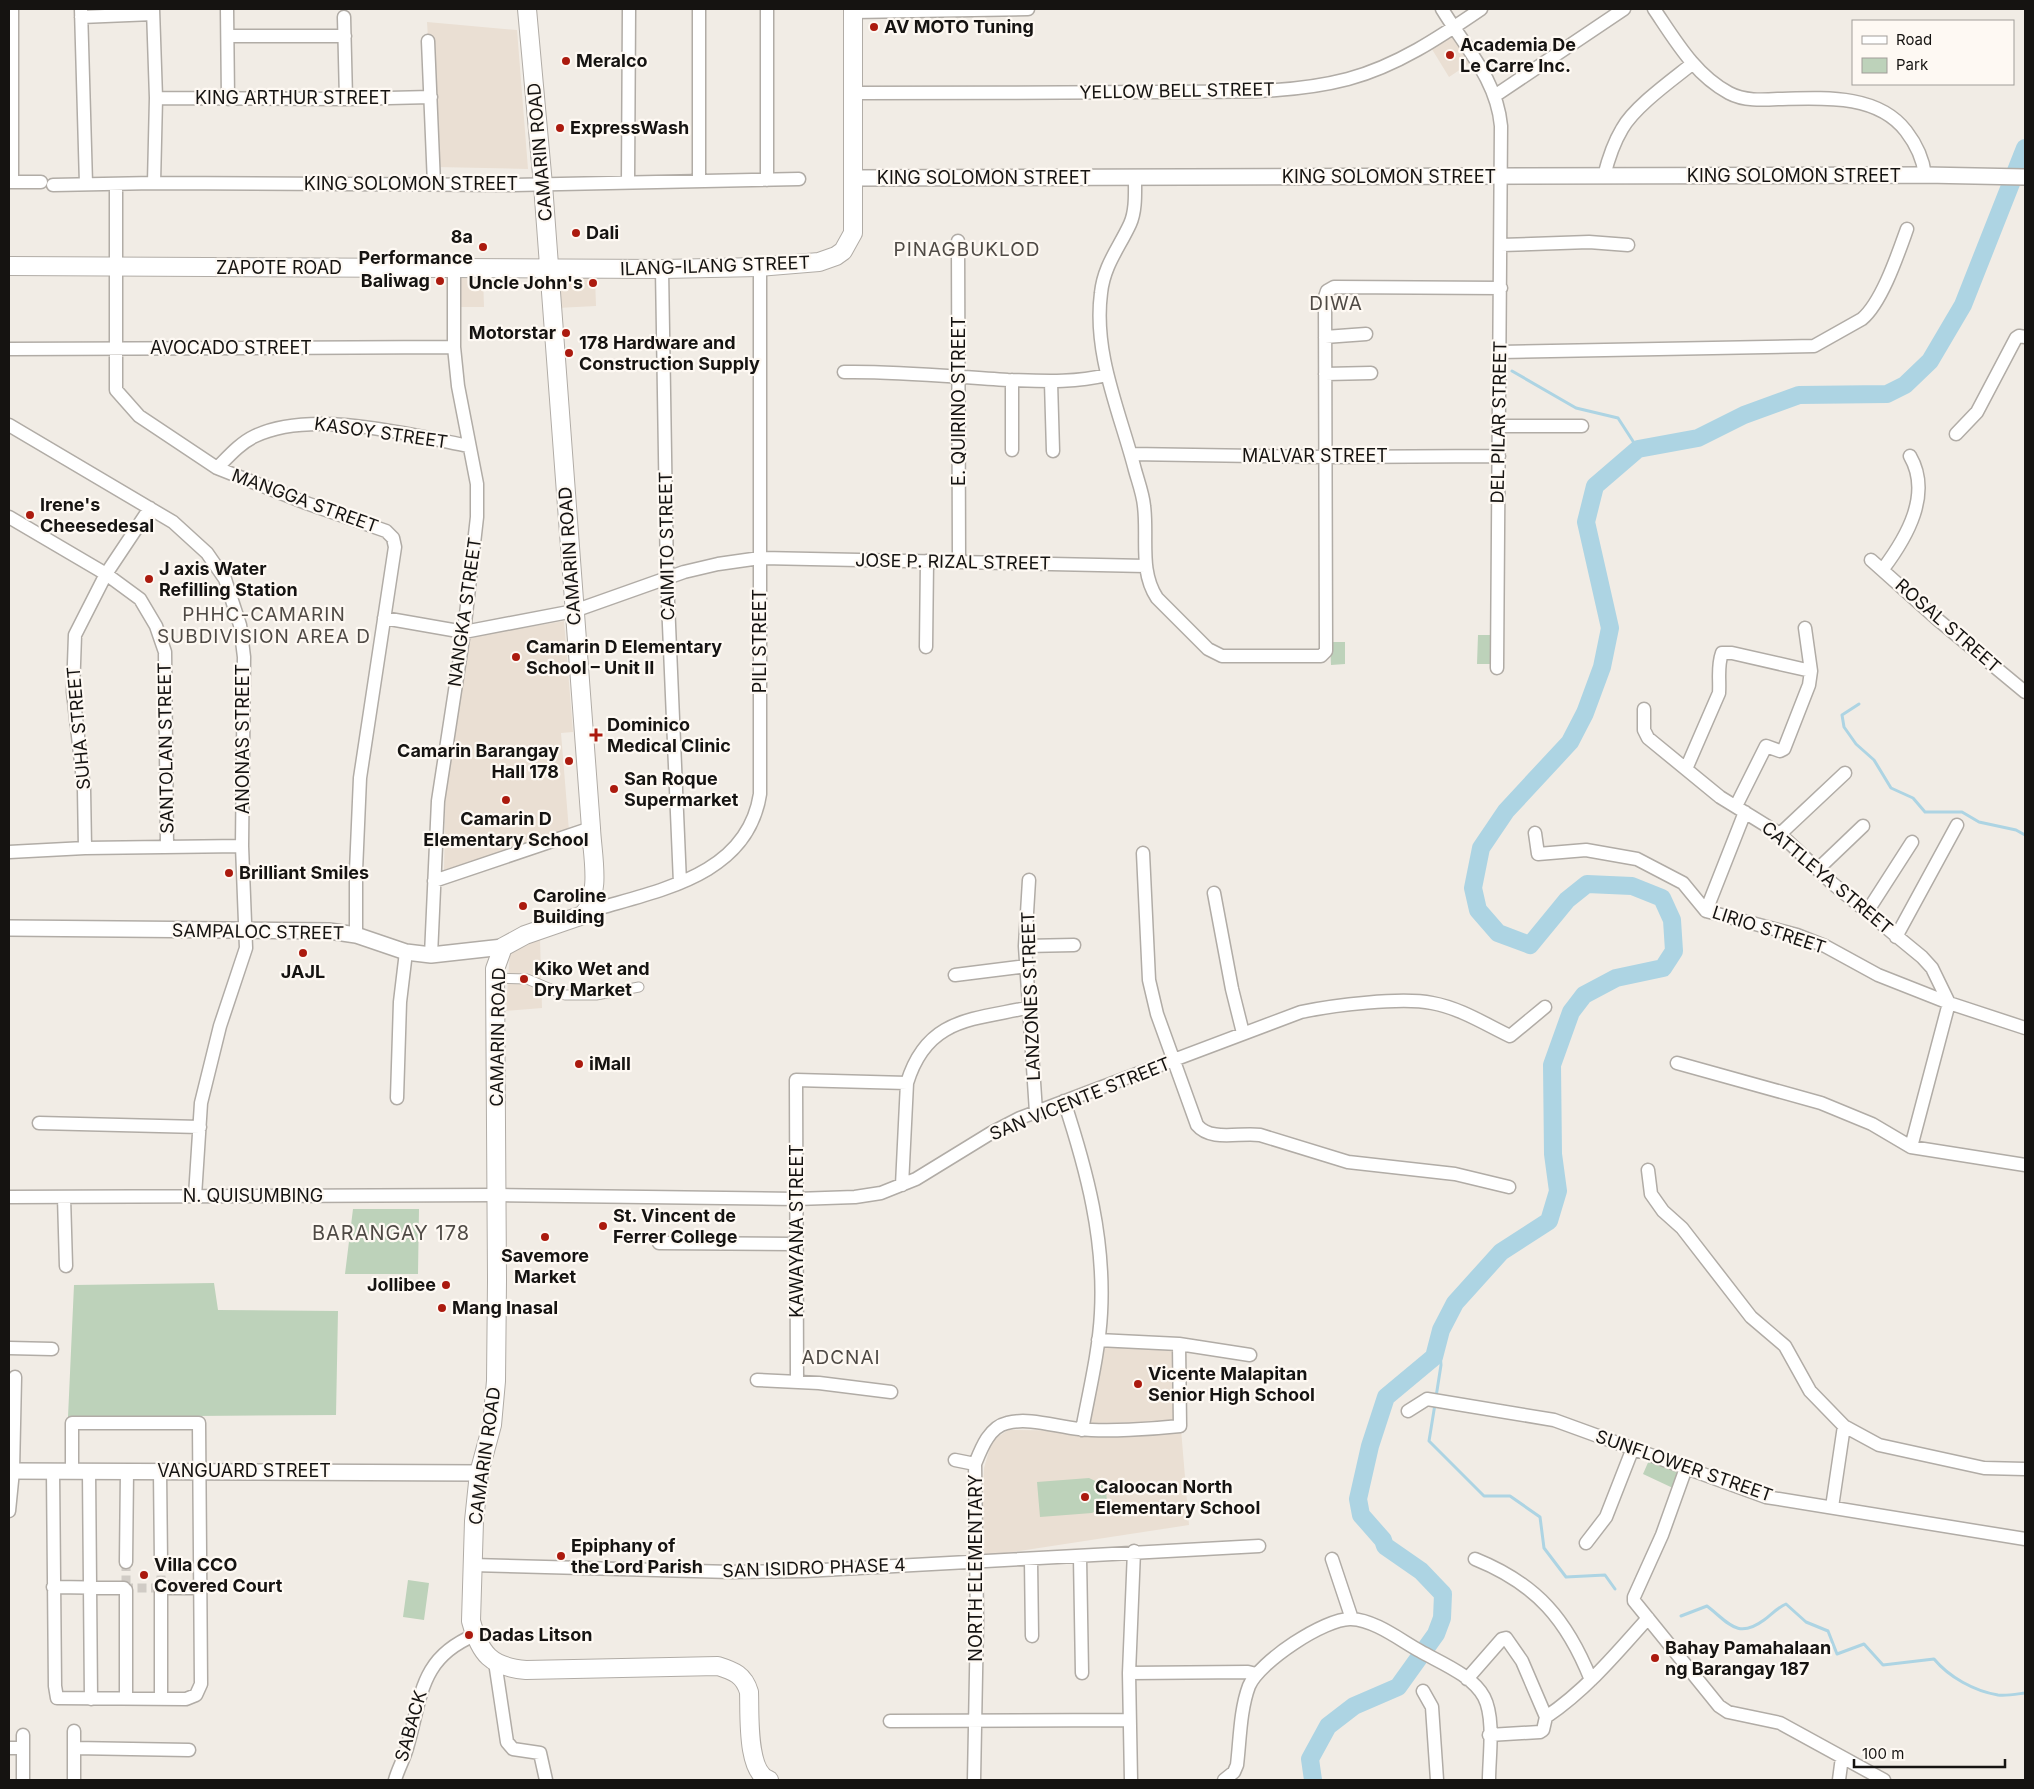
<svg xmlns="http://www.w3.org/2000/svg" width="2034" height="1789" font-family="Inter,sans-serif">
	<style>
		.built { fill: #eadfd3 }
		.green { fill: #bdd2ba }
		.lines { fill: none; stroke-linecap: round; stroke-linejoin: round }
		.stream { stroke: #add4e3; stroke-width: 3 }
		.river { stroke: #add4e3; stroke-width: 18 }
		.pedestrian-tunnel { stroke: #d0cbc5; stroke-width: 9; stroke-dasharray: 9 4.5; stroke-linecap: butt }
		.pedestrian-casing { stroke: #b1aca6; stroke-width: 11 }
		.minor-casing { stroke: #b1aca6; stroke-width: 15 }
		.tertiary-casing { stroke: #b1aca6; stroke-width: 18 }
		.secondary-casing { stroke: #b1aca6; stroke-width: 20 }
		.pedestrian { stroke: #fff; stroke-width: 9 }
		.minor { stroke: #fff; stroke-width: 12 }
		.tertiary { stroke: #fff; stroke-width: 15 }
		.secondary { stroke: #fff; stroke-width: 18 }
		.poi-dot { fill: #ab1a0e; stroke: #fef9f3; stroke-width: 2 }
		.labels { text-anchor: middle; stroke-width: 4.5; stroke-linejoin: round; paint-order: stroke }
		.poi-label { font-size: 18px; font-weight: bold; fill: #151311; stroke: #fef9f3; text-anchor: start }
		.street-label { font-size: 18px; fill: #151311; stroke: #fef9f3 }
		.neighbourhood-label { font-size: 19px; letter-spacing: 1px; fill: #4f4a45; stroke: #fef9f3 }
		.quarter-label { font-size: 20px; letter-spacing: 1px; fill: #4f4a45; stroke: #fef9f3 }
	</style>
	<rect width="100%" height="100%" fill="#f1ece5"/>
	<path class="built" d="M427 22 517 30 528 169 436 167Z
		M1451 33 1470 63 1449 77 1430 46Z
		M458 277H483L484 307H458Z
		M595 277 596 306 557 308 555 279Z
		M564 621 573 732 561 733 569 831 444 870 446 770 469 637Z
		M540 939 542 1008 506 1011 510 950Z
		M1102 1345H1178L1181 1422 1089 1423Z
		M1181 1429 1189 1525 981 1557 984 1468 992 1441 1008 1430 1092 1431Z"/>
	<path class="green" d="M1478 635H1494V664H1477Z
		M1330 642H1345V664L1331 665Z
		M353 1209H419L418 1274H345Z
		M214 1283 218 1310 338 1311 336 1415 68 1417 74 1285Z
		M1650 1458 1682 1473 1675 1489 1643 1474Z
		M1089 1478 1106 1486 1107 1505 1092 1513 1040 1517 1037 1482Z
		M408 1580 429 1583 424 1620 403 1617Z"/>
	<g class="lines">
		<path class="stream" d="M1512 371 1576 408 1618 418 1638 449
			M1859 704 1842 715 1844 727 1856 744 1874 760 1891 788 1913 798 1925 812H1962L1979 822 2016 830 2025 835
			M1436 1397 1441 1365 1439 1338
			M1435 1404 1429 1441 1484 1496H1510L1540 1517 1544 1548 1566 1577 1605 1575 1615 1589
			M1681 1616 1707 1606C1728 1622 1737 1640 1764 1620 1772 1614 1777 1608 1786 1604L1806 1622 1828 1631 1837 1654 1864 1644 1883 1665 1934 1659C1949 1677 1974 1691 1998 1695 2006 1696 2017 1694 2025 1693"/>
		<path class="river" d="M1313 1780 1310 1759 1328 1726 1354 1706 1398 1687 1436 1634 1442 1618 1443 1594 1421 1571 1385 1546 1383 1540 1361 1515 1358 1499 1370 1446 1386 1397 1434 1357 1441 1330 1455 1303 1501 1252 1549 1221 1558 1191 1553 1154 1552 1065 1571 1012 1584 995 1616 978 1663 968 1674 951 1672 920 1662 898 1632 886 1587 884 1567 900 1530 945 1498 933 1478 910 1473 888 1481 848 1506 811 1570 742 1585 713 1602 667 1610 628 1586 522 1595 486 1638 449 1698 438 1744 415 1799 395 1887 394 1905 385 1930 361 1963 305 2025 148"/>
		<path class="pedestrian-tunnel" d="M126 1562V1590
			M161 1562V1590
			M124 1588H164"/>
		<g class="pedestrian-casing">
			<path id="pedestrian" d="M495 978 527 979 565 995H596L639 987"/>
		</g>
		<g class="minor-casing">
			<path id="minor" d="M81 9 86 184
				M153 9 156 98 154 183
				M227 9 228 99
				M1442 9C1465 47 1497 80 1501 126L1497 668
				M1654 9C1675 40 1695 75 1729 93 1744 101 1762 100 1778 99 1821 98 1877 93 1906 131 1916 144 1923 158 1925 175
				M853 12 1028 9
				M81 17 153 14
				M344 17 346 99
				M228 36H345
				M428 41 434 184
				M853 93C955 93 1058 93 1160 92 1223 91 1287 95 1348 79 1397 66 1440 37 1481 9
				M1496 95 1624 9
				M156 98 346 99 431 97
				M1604 176C1608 160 1613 144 1622 129 1634 107 1672 80 1692 64
				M1135 179C1135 193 1136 211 1130 224 1119 248 1104 265 1101 293 1093 354 1120 412 1135 470 1138 481 1143 494 1144 506 1148 537 1139 571 1157 598L1208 649 1222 656H1321L1326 651 1325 297 1327 291 1334 287 1501 288
				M767 180V9
				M699 181V9
				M9 182H41
				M12 182V9
				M628 182 629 9
				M116 184V390L139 416 217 468 306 503 386 531 393 538 395 547 360 778 356 871V935
				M53 185 154 183 513 185 799 179
				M958 241 959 562
				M1501 245 1589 242 1628 245
				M662 269 667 578 680 883
				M1325 337 1366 334
				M9 349 454 347
				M1500 352 1814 346 1862 319C1882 302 1898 254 1907 229
				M844 372C899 371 954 377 1008 380 1043 381 1073 383 1107 375
				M1325 374 1371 373
				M1012 380V450
				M1051 382 1053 451
				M9 425 173 522 207 553 225 579 240 625 244 657 242 846 246 948 220 1026 201 1103 195 1196
				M1499 426H1582
				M1956 434 1977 412 2016 338 2019 336 2025 337
				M1131 454 1325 457 1499 456
				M217 468C228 457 240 443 255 436 311 409 408 434 468 446
				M9 517 106 574 140 599 156 626 165 652 167 847
				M1871 560 1937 619 2025 692
				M1883 569C1907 537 1932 494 1910 456
				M384 618 464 632 574 611 684 572 718 564 760 558 1146 566
				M926 647 927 561
				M1644 709V730L1648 738 1720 797 1780 834 1832 883 1922 957 1932 968 1949 1003 2025 1028
				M1686 769 1719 693C1720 679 1717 667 1722 653H1732L1811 671
				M1736 806 1766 746 1780 751 1784 749 1809 685 1811 671 1805 628
				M1535 833 1538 854 1586 850 1637 859 1683 883 1706 911 1797 935 1825 946 1878 975 1949 1003 1911 1147
				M1780 834 1845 773
				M85 848 84 789 73 692 75 635 106 574 150 508
				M9 852 85 848 242 846
				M1143 853 1149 980 1157 1014 1197 1125C1211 1142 1240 1132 1260 1135L1348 1162 1455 1174 1509 1187
				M1818 869 1863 826
				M1029 880 1025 946 1036 1112
				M434 881 591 828
				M1214 893 1232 989 1243 1033
				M588 908H600C665 889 748 873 760 794V267
				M1706 911 1745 812
				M1867 912 1912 842
				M1896 937 1957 825
				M1025 946 1074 945
				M431 955 438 801 464 632 477 517V484L458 386 454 347V269
				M955 975 1027 966
				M1677 1063 1821 1103 1872 1124 1911 1147 2025 1165
				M397 1098 400 1002 406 952
				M1064 1101C1087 1171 1105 1239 1101 1313 1099 1352 1089 1392 1082 1430
				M39 1123 200 1127
				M1648 1170 1651 1194 1663 1211 1682 1228 1751 1317 1785 1346 1810 1391 1844 1426 1879 1445 1984 1468 2025 1469
				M902 1185 907 1083C927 1017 973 1020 1031 1007
				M9 1197 497 1195 796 1199 855 1197 881 1193 916 1179 991 1133 1020 1118 1301 1012C1334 1005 1401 997 1432 1003 1460 1008 1485 1024 1510 1036L1545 1007
				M64 1197 66 1266
				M659 1243 796 1244
				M1098 1340 1179 1344 1250 1355
				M9 1348 52 1349
				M757 1380 819 1383 891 1392
				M797 1381 796 1080 907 1083
				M1408 1411 1427 1399 1554 1420 1766 1497 2025 1539
				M955 1460 975 1464
				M1686 1468 1662 1535 1634 1597V1601L1719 1706 1728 1712 1780 1723 1884 1780
				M53 1471 55 1686 57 1698 186 1699 196 1695 201 1684 199 1423H72V1471
				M89 1471 91 1699
				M160 1471 161 1562
				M1832 1507 1844 1426
				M9 1511 13 1471 15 1377
				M1586 1543 1606 1517 1633 1448
				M1080 1557 1082 1673
				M1332 1559 1352 1619
				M1475 1559C1537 1584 1567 1620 1591 1680
				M1031 1560 1032 1636
				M126 1562 127 1471
				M472 1565 731 1572 804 1571 1259 1546
				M53 1587 124 1588
				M164 1588H199
				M161 1590V1698
				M495 1662 507 1742 513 1749 540 1753 546 1780
				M1129 1673 1248 1672 1256 1674
				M1467 1679 1502 1639 1506 1638 1522 1661 1546 1717C1586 1690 1616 1654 1648 1618
				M1423 1691 1432 1707 1437 1780
				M126 1698V1590
				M890 1721 1130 1720
				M23 1735V1780
				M1489 1735 1540 1732 1543 1730 1546 1717
				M9 1748H23
				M74 1748 189 1750
				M74 1780V1731
				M395 1780C398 1769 404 1759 407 1748 422 1697 419 1658 475 1635
				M974 1780 977 1621 975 1464C981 1449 989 1427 1007 1423 1029 1417 1057 1427 1079 1429 1106 1432 1152 1429 1180 1426L1179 1344
				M1131 1780 1129 1673 1134 1551
				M1224 1780 1234 1772 1237 1765C1240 1740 1240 1710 1249 1686 1259 1662 1325 1618 1351 1619 1375 1620 1400 1640 1420 1651 1441 1663 1472 1675 1484 1697 1495 1718 1489 1757 1489 1780
				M1839 1780 1842 1757"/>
		</g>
		<g class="tertiary-casing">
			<path id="tertiary" d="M853 178 1925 175 2025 177
				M9 928 329 931 356 935 406 952 431 955 503 947
				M9 1471 479 1473"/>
		</g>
		<g class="secondary-casing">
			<path id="secondary" d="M527 9 543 185 591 828C592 854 602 894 583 915L525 935 503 947 495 969 497 1280 496 1381 492 1425 479 1473 474 1521 471 1621C480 1654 491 1667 526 1670L718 1666C734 1671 744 1675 749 1692 750 1713 746 1772 769 1780
				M9 266 662 269 760 267 819 262 836 256 843 251 853 233V9"/>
		</g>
		<use href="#pedestrian" class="pedestrian"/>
		<use href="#minor" class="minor"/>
		<use href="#tertiary" class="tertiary"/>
		<use href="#secondary" class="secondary"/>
	</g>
	<g class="poi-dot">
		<circle cx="874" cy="27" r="5"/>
		<circle cx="1450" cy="55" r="5"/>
		<circle cx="566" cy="61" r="5"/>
		<circle cx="560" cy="128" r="5"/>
		<circle cx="576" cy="233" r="5"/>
		<circle cx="483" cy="247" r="5"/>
		<circle cx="440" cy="281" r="5"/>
		<circle cx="593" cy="283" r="5"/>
		<circle cx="566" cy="333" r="5"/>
		<circle cx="569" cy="353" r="5"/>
		<circle cx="30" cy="515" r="5"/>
		<circle cx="149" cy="579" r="5"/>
		<circle cx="516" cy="657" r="5"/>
		<path d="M593.5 727.5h5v5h5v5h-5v5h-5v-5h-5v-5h5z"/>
		<circle cx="569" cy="761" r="5"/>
		<circle cx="614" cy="789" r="5"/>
		<circle cx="506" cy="800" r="5"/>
		<circle cx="229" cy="873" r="5"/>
		<circle cx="523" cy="906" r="5"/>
		<circle cx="303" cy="953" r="5"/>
		<circle cx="524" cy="979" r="5"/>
		<circle cx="579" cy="1064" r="5"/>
		<circle cx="603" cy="1226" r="5"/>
		<circle cx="545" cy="1237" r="5"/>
		<circle cx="446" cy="1285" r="5"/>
		<circle cx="442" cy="1308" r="5"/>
		<circle cx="1138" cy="1384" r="5"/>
		<circle cx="1085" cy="1497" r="5"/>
		<circle cx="561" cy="1556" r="5"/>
		<circle cx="144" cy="1575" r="5"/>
		<circle cx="469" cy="1635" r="5"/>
		<circle cx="1655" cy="1658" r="5"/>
	</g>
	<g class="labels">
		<g class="poi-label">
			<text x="884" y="33">AV MOTO Tuning</text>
			<text x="1460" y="51">Academia De<tspan x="1460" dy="21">Le Carre Inc.</tspan></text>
			<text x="576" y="67">Meralco</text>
			<text x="570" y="134">ExpressWash</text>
			<text x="586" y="239">Dali</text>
			<text x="473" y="243" text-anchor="end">8a<tspan x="473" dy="21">Performance</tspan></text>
			<text x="430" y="287" text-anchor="end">Baliwag</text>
			<text x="583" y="289" text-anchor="end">Uncle John's</text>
			<text x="556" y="339" text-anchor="end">Motorstar</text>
			<text x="579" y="349">178 Hardware and<tspan x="579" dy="21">Construction Supply</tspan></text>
			<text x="40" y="511">Irene's<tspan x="40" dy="21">Cheesedesal</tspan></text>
			<text x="159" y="575">J axis Water<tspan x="159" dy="21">Refilling Station</tspan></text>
			<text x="526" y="653">Camarin D Elementary<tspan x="526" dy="21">School – Unit Ⅱ</tspan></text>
			<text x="607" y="731">Dominico<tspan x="607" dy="21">Medical Clinic</tspan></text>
			<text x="559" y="757" text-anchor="end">Camarin Barangay<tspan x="559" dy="21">Hall 178</tspan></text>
			<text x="624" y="785">San Roque<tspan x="624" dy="21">Supermarket</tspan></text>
			<text x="506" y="825" text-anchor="middle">Camarin D<tspan x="506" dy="21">Elementary School</tspan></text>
			<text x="239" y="879">Brilliant Smiles</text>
			<text x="533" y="902">Caroline<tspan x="533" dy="21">Building</tspan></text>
			<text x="534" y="975">Kiko Wet and<tspan x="534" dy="21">Dry Market</tspan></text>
			<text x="303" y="978" text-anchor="middle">JAJL</text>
			<text x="589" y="1070">iMall</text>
			<text x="613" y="1222">St. Vincent de<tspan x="613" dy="21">Ferrer College</tspan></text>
			<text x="545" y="1262" text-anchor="middle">Savemore<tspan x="545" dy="21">Market</tspan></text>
			<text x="436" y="1291" text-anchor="end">Jollibee</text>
			<text x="452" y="1314">Mang Inasal</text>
			<text x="1148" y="1380">Vicente Malapitan<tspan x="1148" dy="21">Senior High School</tspan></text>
			<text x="1095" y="1493">Caloocan North<tspan x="1095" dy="21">Elementary School</tspan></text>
			<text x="571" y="1552">Epiphany of<tspan x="571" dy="21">the Lord Parish</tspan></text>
			<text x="154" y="1571">Villa CCO<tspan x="154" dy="21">Covered Court</tspan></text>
			<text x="479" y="1641">Dadas Litson</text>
			<text x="1665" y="1654">Bahay Pamahalaan<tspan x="1665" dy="21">ng Barangay 187</tspan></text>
		</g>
		<g class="street-label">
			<text transform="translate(1177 91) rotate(-1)" y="6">YELLOW BELL STREET</text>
			<text x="293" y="104">KING ARTHUR STREET</text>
			<text transform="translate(540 152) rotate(-95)" y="6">CAMARIN ROAD</text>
			<text x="1794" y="182">KING SOLOMON STREET</text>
			<text x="1389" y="183">KING SOLOMON STREET</text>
			<text x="984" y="184">KING SOLOMON STREET</text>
			<text x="411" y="190">KING SOLOMON STREET</text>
			<text transform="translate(715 266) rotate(-2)" y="6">ILANG-ILANG STREET</text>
			<text x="279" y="274">ZAPOTE ROAD</text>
			<text x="231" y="354">AVOCADO STREET</text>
			<text transform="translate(959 401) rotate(-90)" y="6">E. QUIRINO STREET</text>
			<text transform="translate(1499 422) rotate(-89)" y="6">DEL PILAR STREET</text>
			<text transform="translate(381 433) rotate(8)" y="6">KASOY STREET</text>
			<text x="1315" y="462">MALVAR STREET</text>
			<text transform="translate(305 501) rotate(20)" y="6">MANGGA STREET</text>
			<text transform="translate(667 546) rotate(-91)" y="6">CAIMITO STREET</text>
			<text transform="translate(570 556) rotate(-94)" y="6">CAMARIN ROAD</text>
			<text transform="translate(953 562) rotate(1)" y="6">JOSE P. RIZAL STREET</text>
			<text transform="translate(465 612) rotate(-82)" y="6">NANGKA STREET</text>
			<text transform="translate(1948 626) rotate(41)" y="6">ROSAL STREET</text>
			<text transform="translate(760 641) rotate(-90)" y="6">PILI STREET</text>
			<text transform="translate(79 728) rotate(-95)" y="6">SUHA STREET</text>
			<text transform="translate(243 739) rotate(-90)" y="6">ANONAS STREET</text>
			<text transform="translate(166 748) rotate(-91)" y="6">SANTOLAN STREET</text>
			<text transform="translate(1827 878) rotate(40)" y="6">CATTLEYA STREET</text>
			<text transform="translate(1769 930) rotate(18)" y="6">LIRIO STREET</text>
			<text transform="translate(258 932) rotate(1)" y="6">SAMPALOC STREET</text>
			<text transform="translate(1031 996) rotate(-92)" y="6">LANZONES STREET</text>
			<text transform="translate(498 1037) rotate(-89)" y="6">CAMARIN ROAD</text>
			<text transform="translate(1080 1099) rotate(-22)" y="6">SAN VICENTE STREET</text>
			<text x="253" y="1202">N. QUISUMBING</text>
			<text transform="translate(797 1231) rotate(-90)" y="6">KAWAYANA STREET</text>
			<text transform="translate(485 1456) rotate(-82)" y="6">CAMARIN ROAD</text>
			<text transform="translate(1684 1466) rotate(19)" y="6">SUNFLOWER STREET</text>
			<text x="244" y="1477">VANGUARD STREET</text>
			<text transform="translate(814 1568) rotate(-2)" y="6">SAN ISIDRO PHASE 4</text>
			<text transform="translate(976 1568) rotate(-90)" y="6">NORTH ELEMENTARY</text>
			<text transform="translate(411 1726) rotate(-74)" y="6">SABACK</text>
		</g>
		<g class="neighbourhood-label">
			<text x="967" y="256">PINAGBUKLOD</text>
			<text x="1336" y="310">DIWA</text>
			<text x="264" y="621">PHHC-CAMARIN<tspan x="264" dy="22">SUBDIVISION AREA D</tspan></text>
			<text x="841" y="1364">ADCNAI</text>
		</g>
		<g class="quarter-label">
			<text x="391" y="1240">BARANGAY 178</text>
		</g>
	</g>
	<rect width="2034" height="1789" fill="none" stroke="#151311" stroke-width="20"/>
	<rect x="1852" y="20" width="162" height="65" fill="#fef9f3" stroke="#a19d99"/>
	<rect x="1862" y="36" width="25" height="8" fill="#ffffff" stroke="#a19d99"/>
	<text x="1896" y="45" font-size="15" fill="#151311">Road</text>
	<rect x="1862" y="58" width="25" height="15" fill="#bdd2ba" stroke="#a19d99"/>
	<text x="1896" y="70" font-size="15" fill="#151311">Park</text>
	<path d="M1854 1759v8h151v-8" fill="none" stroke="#151311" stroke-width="2.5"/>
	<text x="1862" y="1759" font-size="15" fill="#151311" stroke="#fef9f3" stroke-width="4" paint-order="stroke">100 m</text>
</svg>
